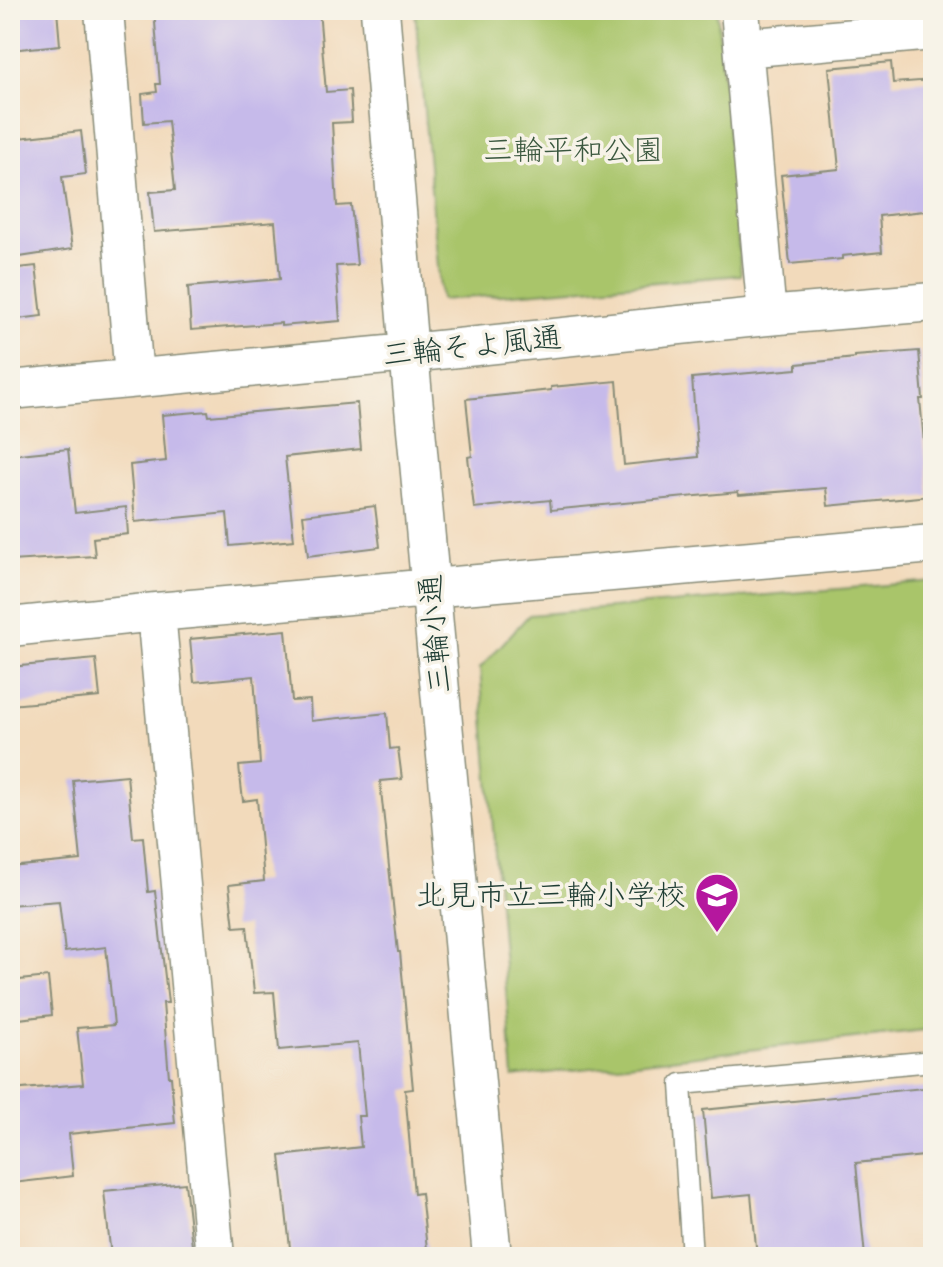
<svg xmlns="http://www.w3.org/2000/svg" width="943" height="1267" font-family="Dekko,'Klee One',sans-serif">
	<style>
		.green { fill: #a9c56b; stroke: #648150; stroke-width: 2 }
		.building { fill: #c6baea }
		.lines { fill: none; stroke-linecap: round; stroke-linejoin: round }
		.lane-casing { stroke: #888c78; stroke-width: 23 }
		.street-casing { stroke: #888c78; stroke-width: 41 }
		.lane { stroke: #fff; stroke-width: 20 }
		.street { stroke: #fff; stroke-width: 38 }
		.labels { text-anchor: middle; stroke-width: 7; stroke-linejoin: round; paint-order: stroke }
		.park-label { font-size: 30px; fill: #3b583f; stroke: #f7f3e8 }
		.street-label { font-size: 30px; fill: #1f3d34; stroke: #f7f3e8 }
		.poi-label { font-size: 30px; fill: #1f3d34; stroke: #f7f3e8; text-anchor: end }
	</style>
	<rect width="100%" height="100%" fill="#f7f3e8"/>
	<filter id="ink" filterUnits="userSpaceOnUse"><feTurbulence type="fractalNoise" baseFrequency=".0125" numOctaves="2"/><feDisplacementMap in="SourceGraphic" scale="16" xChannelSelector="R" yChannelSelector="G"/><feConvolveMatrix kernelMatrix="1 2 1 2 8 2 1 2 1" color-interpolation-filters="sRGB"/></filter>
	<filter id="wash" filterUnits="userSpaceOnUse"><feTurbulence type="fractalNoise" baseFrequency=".006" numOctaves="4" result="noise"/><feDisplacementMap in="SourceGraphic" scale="32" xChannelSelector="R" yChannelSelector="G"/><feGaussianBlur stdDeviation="1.8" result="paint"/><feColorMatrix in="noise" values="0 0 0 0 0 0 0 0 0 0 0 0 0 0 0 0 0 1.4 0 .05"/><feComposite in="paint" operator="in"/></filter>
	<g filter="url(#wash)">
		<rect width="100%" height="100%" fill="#f2dabb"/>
		<path class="green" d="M415 10H717L741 275 441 300Z
			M933 581V1029L513 1077 480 668 529 615Z"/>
		<g id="blocks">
			<path class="building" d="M10 10H57L60 45 10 50Z
				M154 10H249V13L282 10H319L326 92 350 90 352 122 332 123 337 206 351 205 357 265 336 266 340 321 281 326V323L191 330 188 287 280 279 275 222 154 232 150 192 175 190 168 121 144 123 142 94 157 92 156 84H160Z
				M891 62 893 83 933 80V210L879 216 882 252 842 256V259L790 264 781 175 839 169 829 68Z
				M81 131 86 174 62 177 72 249 13 258 10 235V139Z
				M36 266 42 316 10 320V269Z
				M919 351 923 399H920L929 496 828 506 826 488 739 495 738 492 551 510 550 500 474 508 468 457 472 456 466 399 551 390V387L617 381 624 465 698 457 692 378 797 369V364L855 358V356Z
				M357 403 361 449 285 457 294 540 230 546 227 513 135 522 130 465 166 461 162 415 208 411 209 416Z
				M68 449 75 513 126 507 128 534 93 538 95 556 10 561V455Z
				M375 506 380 547 308 556 303 515Z
				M286 630 292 701 310 700 311 721 387 713 390 749 398 748 402 779 380 781 398 952H400L413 1089 405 1090 414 1194 421 1193 427 1249 343 1257H291L280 1156 361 1147 358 1116H365L358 1043 279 1050 274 992 254 993 247 926 234 927 229 885 264 881 257 799 243 801 239 766 260 764 254 676 194 682 190 639Z
				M96 659 100 697 10 705V667Z
				M127 775 133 838 143 837 148 892 155 891 168 1003H163L169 1077H171L175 1123 69 1134 73 1176 13 1183 10 1156V1090L83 1084 77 1028 114 1025 106 947 65 952 59 901 10 905V867L81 860 73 780Z
				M48 977 52 1015 10 1020V981Z
				M933 1087V1155L856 1163 865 1257H757L751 1194 711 1198 703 1110Z
				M185 1183 193 1255 171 1257H111L104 1191Z"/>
		</g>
	</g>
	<g filter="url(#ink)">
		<use href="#blocks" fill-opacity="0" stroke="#888c78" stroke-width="2"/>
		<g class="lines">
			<g class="lane-casing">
				<path id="lane" d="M692 1257 681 1084 933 1061"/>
			</g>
			<g class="street-casing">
				<path id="street" d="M104 10 134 378
					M380 10 409 353 492 1257
					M740 10 767 316
					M744 48 933 31
					M10 390 409 353 767 316 933 302
					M156 612 215 1257
					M10 627 156 612 933 544"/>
			</g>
			<use href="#lane" class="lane"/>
			<use href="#street" class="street"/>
		</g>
	</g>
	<defs>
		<g id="school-pin" transform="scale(2.3)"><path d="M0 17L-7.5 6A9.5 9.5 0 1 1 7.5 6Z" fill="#b5179e" stroke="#f7f3e8"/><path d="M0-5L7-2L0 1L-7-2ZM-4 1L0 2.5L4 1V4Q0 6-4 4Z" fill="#fff"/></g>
	</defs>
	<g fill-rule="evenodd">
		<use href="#school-pin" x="717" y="895"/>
	</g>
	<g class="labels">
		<g class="park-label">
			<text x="573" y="160">三輪平和公園</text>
		</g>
		<g class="street-label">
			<text transform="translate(472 346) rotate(-6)" y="10">三輪そよ風通</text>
			<text transform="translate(435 634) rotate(-95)" y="10">三輪小通</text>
		</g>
		<g class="poi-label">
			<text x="686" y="905">北見市立三輪小学校</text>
		</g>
	</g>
	<rect width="943" height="1267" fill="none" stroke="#f7f3e8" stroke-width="40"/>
</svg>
